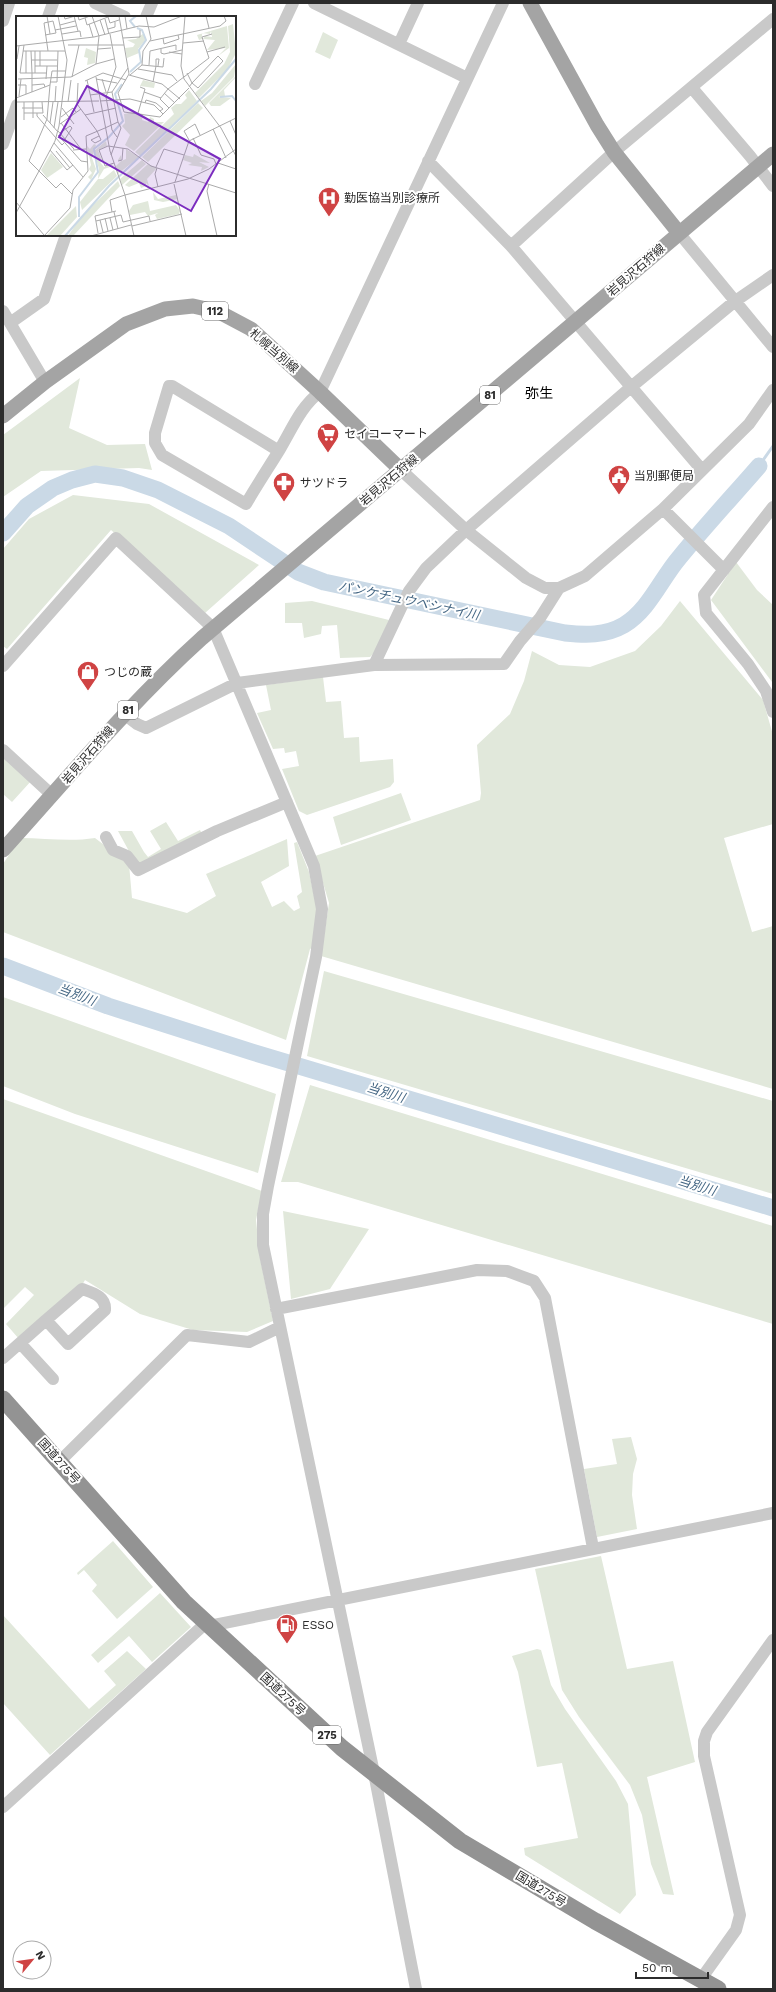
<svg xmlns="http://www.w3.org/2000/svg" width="776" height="1992" font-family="'Work Sans','Noto Sans JP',sans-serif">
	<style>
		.green { fill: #e1e8db }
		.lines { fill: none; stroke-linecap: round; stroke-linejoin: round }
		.stream { stroke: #cad9e6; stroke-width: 3 }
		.river { stroke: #cad9e6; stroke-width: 17 }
		.minor { stroke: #c9c9c9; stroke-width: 12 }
		.major { stroke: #a4a4a4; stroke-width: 15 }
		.highway { stroke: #939393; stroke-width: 17 }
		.labels { text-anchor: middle; stroke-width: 4; stroke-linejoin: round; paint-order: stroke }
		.shield { fill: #fff; stroke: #6b6b6b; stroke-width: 1 }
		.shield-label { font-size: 11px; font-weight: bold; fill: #2c2c2c }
		.poi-label { font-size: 12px; fill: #2c2c2c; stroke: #fff; text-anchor: start }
		.street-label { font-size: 12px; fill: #2c2c2c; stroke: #fff }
		.water-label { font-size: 13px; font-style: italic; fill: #456784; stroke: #fff }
		.quarter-label { font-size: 14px; fill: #000; stroke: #fff }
		.inset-river { fill: none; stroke: #cad9e6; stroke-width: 2 }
		.inset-road { fill: none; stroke: #ababab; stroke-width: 1 }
		.view { fill: #7b2cbf; fill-opacity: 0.15; stroke: #7b2cbf; stroke-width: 2 }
		.inset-edge { fill: none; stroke: #2c2c2c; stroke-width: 2 }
	</style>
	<rect width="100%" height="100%" fill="#fff"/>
	<path class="green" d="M323 32 338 40 330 59 315 52Z
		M80 378 69 428 107 445 145 444 152 470 139 468 41 471 3 497V435Z
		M73 495 149 504 259 565 205 613 111 530 7 649 3 646V549L29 519Z
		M736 562 757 590 773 605V682H772L711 600Z
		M312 601 389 620 375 652 370 657 340 658 337 625 322 626 321 634 304 638 302 623H285V603Z
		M680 601 763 700 773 735V824L724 838 752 932 773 926V1089L321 956 329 903 315 856 480 800 481 793 477 745 510 714 524 681 532 651 559 665 590 667 635 651 661 626Z
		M323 677 326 702 341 701 344 738 359 737 360 762 393 759 394 782 390 787 307 815 299 811 282 769 299 766 296 751 285 753 284 748 273 749 257 713 271 710 266 685Z
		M3 755 32 780 12 802 3 794Z
		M401 793 411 820 341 845 333 817Z
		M166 822 178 841 200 830 202 834 140 866 136 864 118 831H132L144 852 148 857 161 849 150 831Z
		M20 838C45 838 70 842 95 838L129 864 132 898 187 913 216 896 206 874 287 839 289 866 261 882 272 907 284 901 294 911 300 908 297 896 302 892 294 843 297 842 309 872 317 910 314 947 310 949 286 1040 3 932V864Z
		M324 971 773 1101V1194L307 1056Z
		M3 997 276 1094 258 1173 75 1114 3 1086Z
		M310 1085 773 1226V1324L298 1182H281Z
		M3 1099 262 1191 256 1220 260 1258 273 1321 247 1332 193 1330 140 1314 85 1280 81 1287 19 1339 6 1324 34 1295 25 1287 3 1309Z
		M283 1211 369 1229 330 1289 291 1299Z
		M631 1437 637 1459 633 1474 632 1495 637 1529 597 1537 584 1469 617 1464 612 1439Z
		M113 1541 153 1587 117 1619 92 1591 97 1585 84 1570 78 1575 77 1573Z
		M601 1556 627 1669 673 1661 695 1762 647 1777 674 1895 663 1894 651 1864 642 1815 630 1785 579 1717 562 1690 535 1569Z
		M160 1593 191 1627 152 1662 129 1636 98 1663 91 1655Z
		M3 1615 89 1709 116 1685 104 1671 127 1651 146 1669 50 1755 3 1703Z
		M537 1649 541 1650 551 1685 565 1709 616 1781 628 1804 636 1895 620 1914 525 1855 524 1848 578 1838 562 1763 537 1767 518 1672 512 1656Z"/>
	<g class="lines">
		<path class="stream" d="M759 466 773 446"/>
		<path class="river" d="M3 533 27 506 53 488 72 480 95 474 123 478 158 490 229 526 298 572 324 582 565 633C585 635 605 636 624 625 649 610 661 579 679 558 705 526 733 496 759 466
			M3 966 108 1006 252 1052 773 1208"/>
		<path class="minor" d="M95 3 125 17
			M314 3 467 78
			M48 17 53 3
			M146 17 152 3
			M3 21 9 3
			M399 44 418 3
			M255 84 293 3
			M692 88 750 156 773 186
			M3 144 17 105
			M428 161 511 246 702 470
			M679 233 773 347
			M511 246 614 152 773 19
			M3 311 45 382
			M10 323 44 299 66 235
			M279 451 172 386H169L155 433V443L162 455 246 504C257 485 269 467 280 449 292 429 301 406 320 392L503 3
			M401 470 466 530 526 578 545 588H559L585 576 663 509 749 424 773 390
			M773 507 704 595 706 613 748 664 766 691 773 712
			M663 509 724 570
			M374 665 409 591 426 568 466 530 631 387 734 302 773 275
			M3 666 116 538 213 628 314 866 322 909 316 957 268 1186 263 1214V1245L374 1773 416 1989
			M124 714 137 724 146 728 237 683 374 665 504 664 520 641 540 618 559 588
			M3 750 52 795
			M106 837 113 850 127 856 138 870 217 831 287 802
			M276 1309 477 1270 507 1271 534 1281 545 1298 593 1548
			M20 1343 46 1320 68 1344 105 1310C106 1296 93 1293 82 1289L46 1320
			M3 1358 20 1343 53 1379
			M59 1462 187 1335 249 1342 280 1327
			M209 1626 773 1513
			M3 1807 206 1623
			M701 1979 736 1930 740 1915 704 1756V1741L707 1732 773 1640"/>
		<path class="major" d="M530 3 597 125 614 152 679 233
			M3 416 45 382 126 324 165 309 193 306 219 312 251 329 320 392 401 470
			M3 850C68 778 130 703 202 638L773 154"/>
		<path class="highway" d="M3 1399 184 1602 342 1748 460 1841 595 1921 718 1989"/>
	</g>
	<defs>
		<g id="hospital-pin" transform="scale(1.15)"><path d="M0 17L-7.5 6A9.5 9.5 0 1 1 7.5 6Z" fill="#cf4343" stroke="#fff"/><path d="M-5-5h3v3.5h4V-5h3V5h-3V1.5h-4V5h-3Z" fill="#fff"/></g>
		<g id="supermarket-pin" transform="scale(1.15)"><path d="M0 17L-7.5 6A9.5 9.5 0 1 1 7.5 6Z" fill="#cf4343" stroke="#fff"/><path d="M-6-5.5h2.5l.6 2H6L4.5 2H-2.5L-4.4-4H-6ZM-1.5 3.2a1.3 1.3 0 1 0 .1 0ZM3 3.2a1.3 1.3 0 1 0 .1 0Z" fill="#fff"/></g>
		<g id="civic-pin" transform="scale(1.15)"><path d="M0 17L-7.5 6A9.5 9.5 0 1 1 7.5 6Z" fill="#cf4343" stroke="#fff"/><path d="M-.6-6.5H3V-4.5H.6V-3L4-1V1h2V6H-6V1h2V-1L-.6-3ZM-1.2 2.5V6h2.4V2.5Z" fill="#fff"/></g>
		<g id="pharmacy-pin" transform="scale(1.15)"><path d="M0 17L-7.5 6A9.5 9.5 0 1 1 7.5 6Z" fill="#cf4343" stroke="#fff"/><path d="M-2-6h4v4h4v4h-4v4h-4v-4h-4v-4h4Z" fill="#fff"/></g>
		<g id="shop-pin" transform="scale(1.15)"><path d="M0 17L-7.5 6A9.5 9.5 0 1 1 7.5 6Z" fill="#cf4343" stroke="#fff"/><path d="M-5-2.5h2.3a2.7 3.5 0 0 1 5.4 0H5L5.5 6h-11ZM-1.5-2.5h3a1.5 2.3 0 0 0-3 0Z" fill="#fff"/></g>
		<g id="fuel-pin" transform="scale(1.15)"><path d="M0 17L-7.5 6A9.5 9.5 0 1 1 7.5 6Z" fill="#cf4343" stroke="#fff"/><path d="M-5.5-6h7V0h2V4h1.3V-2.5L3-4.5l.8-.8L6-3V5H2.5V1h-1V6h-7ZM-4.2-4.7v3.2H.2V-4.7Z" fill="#fff"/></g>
	</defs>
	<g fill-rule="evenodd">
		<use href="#hospital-pin" x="329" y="198"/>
		<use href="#supermarket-pin" x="328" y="434"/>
		<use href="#civic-pin" x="619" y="476"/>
		<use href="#pharmacy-pin" x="284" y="483"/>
		<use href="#shop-pin" x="88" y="672"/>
		<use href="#fuel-pin" x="287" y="1625"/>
	</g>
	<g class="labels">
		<g class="shield">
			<rect x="202" y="302" width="26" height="18" rx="3"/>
			<rect x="480" y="386" width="20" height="18" rx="3"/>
			<rect x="118" y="701" width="20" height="18" rx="3"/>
			<rect x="313" y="1726" width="28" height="18" rx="3"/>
		</g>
		<g class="shield-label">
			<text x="215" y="315">112</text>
			<text x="490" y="399">81</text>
			<text x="128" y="714">81</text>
			<text x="327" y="1739">275</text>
		</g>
		<g class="poi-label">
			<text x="344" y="202">勤医協当別診療所</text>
			<text x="344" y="438">セイコーマート</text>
			<text x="634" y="480">当別郵便局</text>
			<text x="300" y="487">サツドラ</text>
			<text x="104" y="676">つじの蔵</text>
			<text x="302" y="1629">ESSO</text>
		</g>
		<g class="street-label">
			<text transform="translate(636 270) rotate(-41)" y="4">岩見沢石狩線</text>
			<text transform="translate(274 351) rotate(41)" y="4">札幌当別線</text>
			<text transform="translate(389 480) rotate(-40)" y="4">岩見沢石狩線</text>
			<text transform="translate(88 755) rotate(-49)" y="4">岩見沢石狩線</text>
			<text transform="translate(59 1461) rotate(48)" y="4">国道275号</text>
			<text transform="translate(283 1694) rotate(43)" y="4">国道275号</text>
			<text transform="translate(541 1889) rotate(31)" y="4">国道275号</text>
		</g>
		<g class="water-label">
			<text transform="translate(409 600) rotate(12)" y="5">パンケチュウベシナイ川</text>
			<text transform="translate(77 994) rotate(21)" y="5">当別川</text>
			<text transform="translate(386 1092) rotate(17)" y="5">当別川</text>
			<text transform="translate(697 1185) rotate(17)" y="5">当別川</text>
		</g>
		<g class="quarter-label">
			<text x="539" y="398">弥生</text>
		</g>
	</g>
	<g transform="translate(16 16)">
		<rect width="220" height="220" fill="#fff"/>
		<path d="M217 8 220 37 211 54 183 82 179 77 208 48 214 36 212 10ZM211 10 213 32 202 40 210 32 191 34 199 24 187 23 189 20 196 21 195 15 194 18 186 17V23L183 24 181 19ZM128 17 130 23 122 33 123 37 111 42 109 32 117 31 119 28 111 24 120 23ZM70 32 80 36 79 47 71 49 72 42 68 41ZM220 48 218 61 189 90 185 85 196 77ZM220 60V61L208 74 209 80 202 81 215 82 204 90H195L193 87ZM127 64 139 67 138 72 124 70ZM173 74 181 85 124 140 119 136 158 98 155 92 160 88H165L171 82 169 79ZM182 87 187 92 132 146 126 141ZM117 96 127 98 126 104 132 106 134 101 138 103V106H148L118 135 109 129 114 119 106 110 109 107 108 98ZM90 125 91 130 82 134 86 145 84 146 88 151 96 148 97 150 88 153 82 163H87L98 154 101 160 66 194 64 186 82 163 83 153 78 135ZM78 128 80 129 76 142 80 153 75 164 72 161 76 157 73 153 75 149 71 130 74 133ZM110 133 123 141 102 158 99 151 105 145 102 144 105 139V145L110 143ZM35 137 47 151 31 162 25 154ZM178 138 194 147 183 146 193 151 185 155 186 151 172 149 176 147 167 144 169 139 177 141ZM126 144 130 148 106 169 104 163ZM132 148 141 152 131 163 133 170 130 167V170L125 172 123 167 113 171 109 169ZM102 165 104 170 57 220H52L65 201ZM159 173 162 183 147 186 138 184 137 176 142 183 160 179ZM132 185 134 195 160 189 164 195 163 198 141 203 139 199 142 197 132 200 129 196 114 199 113 195 117 189ZM60 190 61 201 44 220H30Z" fill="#e1e8db"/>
		<path class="inset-river" d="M119 11 114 5 120 0M114 56 125 46 123 34 130 24 126 14 121 12M204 81 216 80 220 85M102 88 99 78 106 68M63 201V181L82 156 78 133 93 121 107 105 102 88M49 220 93 170 195 73 220 43"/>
		<path class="inset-road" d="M31 0 34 18M48 0 49 3 59 0M58 0 62 15M62 0 63 4 74 0M103 0 113 58 102 77 108 96 144 101 173 72M109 0 111 13M169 0 165 50 168 63 205 112 220 140M190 0 193 12M69 2 71 9 92 1 94 7 103 4M89 3 93 18M84 4 89 19M73 8 77 21M44 9 59 5M92 13 99 11V6M39 14 60 10M46 18 64 15 65 21M94 18 100 51 90 81 96 114 101 121M29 19 40 17 37 5 28 7 32 35M107 22 124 21V14M147 22 148 28 163 23 162 19M134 25 204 10 210 5 208 0M167 27 188 25M8 29 4 57H31M52 29H108M0 30 78 21 123 10 138 11 166 0M82 33 95 32M145 33V37L148 38 166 34M7 35H49M10 35V57M15 35 16 57M19 35V57M24 35V50M153 36 166 38M191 36 209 31M1 43 3 30M16 44H41M80 48 98 43M126 49 147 51 148 42M133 49 134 35 160 29V34M19 50H41M140 50V43H143L142 50M122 53 156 59 161 65M16 57V76M171 57 176 67 182 72 207 45 202 40 176 67 173 71M113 59 146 68 164 83M114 59 126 49 127 35 135 23 130 0M56 61 63 29M80 61 94 135 109 179M2 63 55 61 80 48 83 20 76 0M30 63 31 50M80 63 101 67M86 63 90 76M71 64 78 96M69 65 87 57 110 64M34 66H41L42 35M137 66 140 50M62 67 61 88 81 115 85 124 79 127 75 124 83 120M2 69H10V78M16 69 28 68 29 71M34 69 31 103 13 145 40 172 45 167 56 178M152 73 193 42 186 21 196 18M152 73 144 83 153 92M128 76 145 82M148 77 159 87M74 79 96 76M3 80 5 63M0 82 34 69 36 55H50M84 85 114 83 138 89 147 98M0 86 83 85M39 86 40 70M52 86 55 64M129 87 130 84 140 87 147 93 144 95M6 92H27M46 92 58 108M8 97H27L26 86M21 97V100L46 129 48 127M122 97 129 73 124 71M27 99 42 116M69 99 100 92M45 101 57 92 60 96M17 102V86M8 104V86M214 105 220 119M34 107 37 86M45 107 65 133M44 108 65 93M38 112 42 86M89 112 102 106 96 76 112 52M197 113 210 142M42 115 58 133M44 117 54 110 56 112M42 119 65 145 72 146M177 122 185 139 198 143 200 148M49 123 56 112M173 124 168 115 179 108 184 119M38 127 67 161M34 134 51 154 57 149M57 134 70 133M40 135 54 152M95 139 105 112 102 106M102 145 106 144 107 132M98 147 89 150 83 134 92 130 112 133 135 150 220 177M202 147 220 153M140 151 148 133 168 139M141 152 139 158 142 171M23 155 39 125 43 110 51 44 42 0M159 166 173 125 220 102M158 168 170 220M193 168 191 175 201 220M0 186 28 219M96 196 94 184 109 179M98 196 102 213M0 197 23 155M89 202 92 215M94 202 97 214M84 204 87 216M80 205 105 199 107 206 133 200 134 205M116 210 166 198M82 217 79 200 100 195M28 220 54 192 57 174 72 155 70 120 89 112M75 220 115 209M118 220 109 179 172 163 193 153 220 133"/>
		<path class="view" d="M71 70 204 143 175 195 43 121Z"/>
		<rect width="220" height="220" class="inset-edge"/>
	</g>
	<rect width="776" height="1992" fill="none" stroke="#2c2c2c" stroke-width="8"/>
	<g transform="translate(32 1960) rotate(61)"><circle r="19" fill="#ffffff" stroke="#ababab"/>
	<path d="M0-3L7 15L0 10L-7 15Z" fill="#cf4343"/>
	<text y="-6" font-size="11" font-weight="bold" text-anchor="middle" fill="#2c2c2c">N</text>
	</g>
	<path d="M636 1972v6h72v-6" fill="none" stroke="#2c2c2c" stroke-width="2"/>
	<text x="642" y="1972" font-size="12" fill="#2c2c2c" stroke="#ffffff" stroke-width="3" paint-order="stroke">50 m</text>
</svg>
